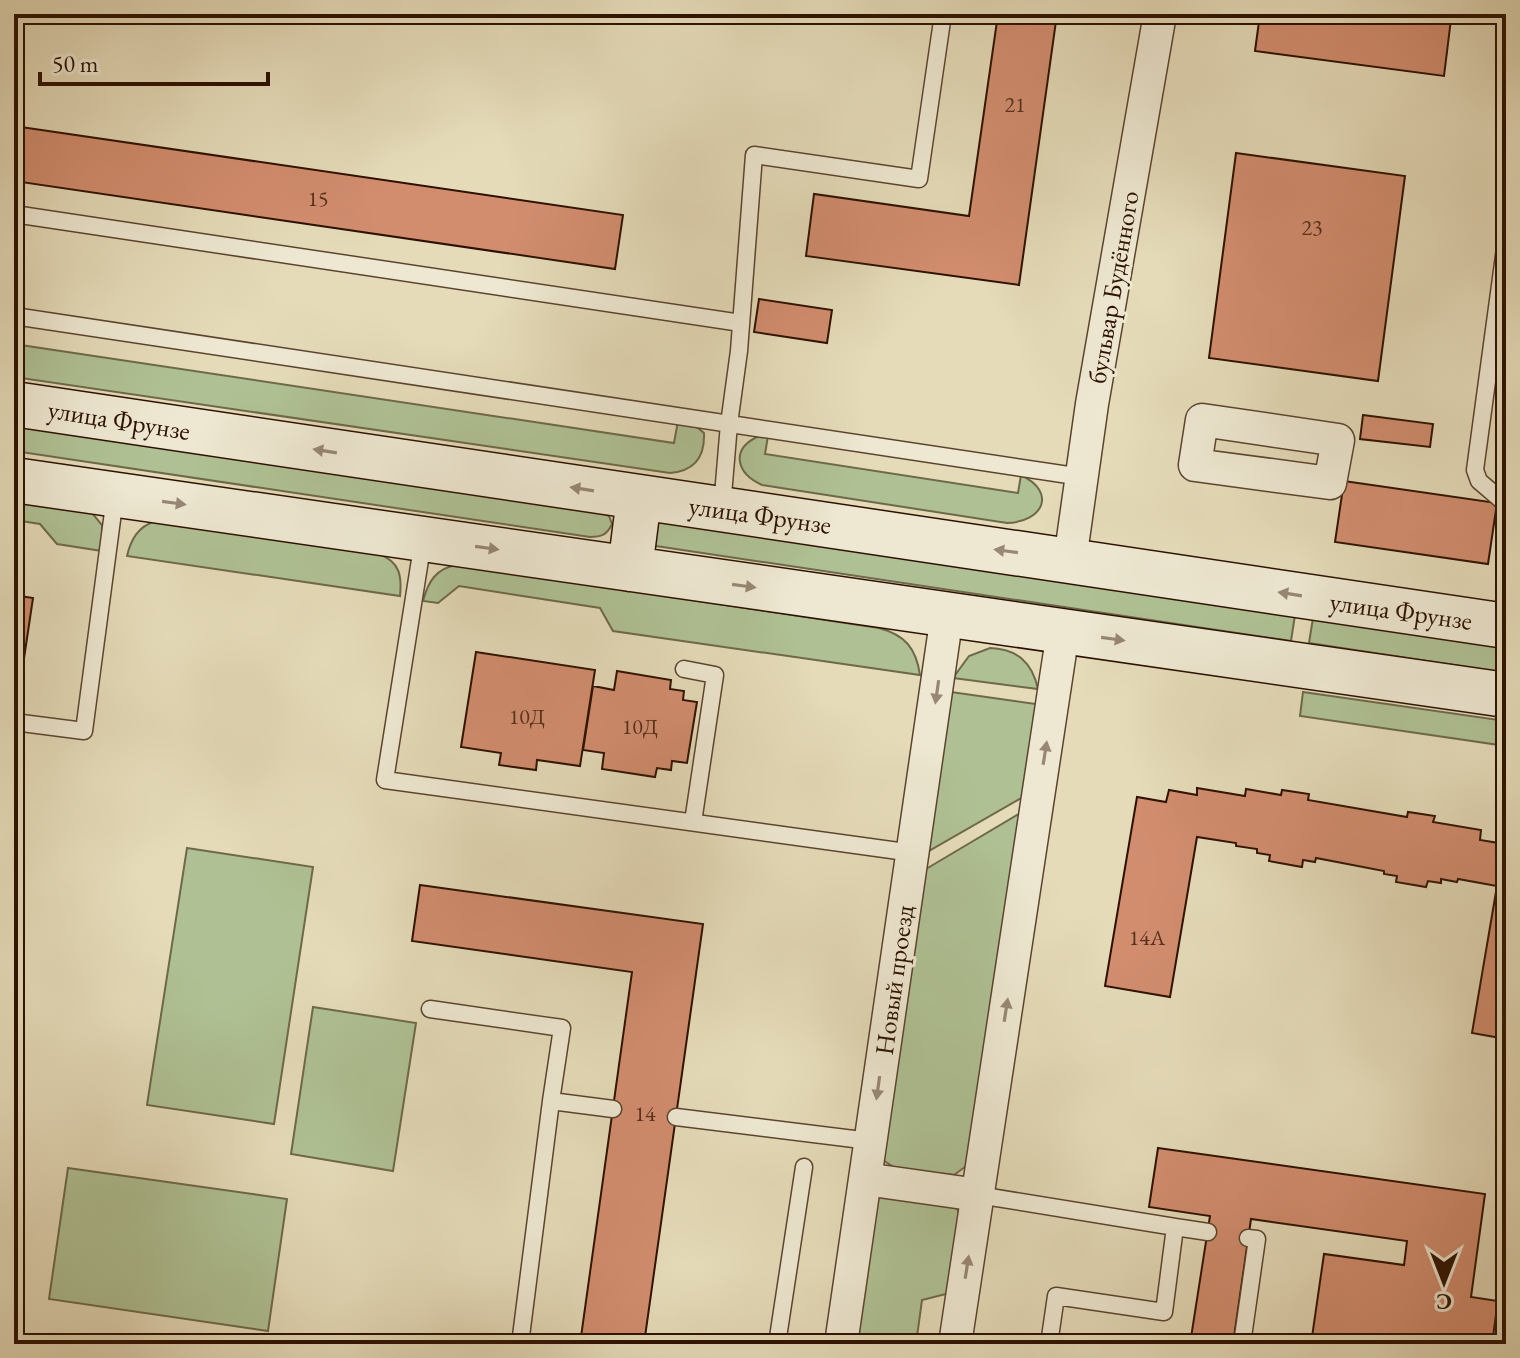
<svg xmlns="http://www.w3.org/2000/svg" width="1520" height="1358" font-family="'EB Garamond',serif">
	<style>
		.green { fill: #afc194; stroke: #6e694a; stroke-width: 2 }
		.building { fill: #d28d6f; stroke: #2d1100; stroke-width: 2 }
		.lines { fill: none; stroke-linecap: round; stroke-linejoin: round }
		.lane-casing { stroke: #5b442e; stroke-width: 19 }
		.street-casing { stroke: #5b442e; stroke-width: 35 }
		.secondary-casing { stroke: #2d1100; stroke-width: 47 }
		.lane { stroke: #eee8d2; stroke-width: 16 }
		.street { stroke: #eee8d2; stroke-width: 32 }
		.secondary { stroke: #eee8d2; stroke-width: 44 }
		.oneway { fill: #978774 }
		.labels { text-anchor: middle; stroke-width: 6; stroke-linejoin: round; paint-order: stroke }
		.number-label { font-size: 22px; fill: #56301c }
		.street-label { font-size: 26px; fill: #2d1100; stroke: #eee8d2 }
	</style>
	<rect width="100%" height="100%" fill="#e5dbb9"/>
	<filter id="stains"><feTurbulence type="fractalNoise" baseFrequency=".0025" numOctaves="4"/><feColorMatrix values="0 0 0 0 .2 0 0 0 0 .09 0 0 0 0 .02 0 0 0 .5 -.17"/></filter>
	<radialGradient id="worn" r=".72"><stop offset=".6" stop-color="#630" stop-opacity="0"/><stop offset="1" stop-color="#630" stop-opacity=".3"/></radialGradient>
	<path class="green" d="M14 344 674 443 678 421C689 423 696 425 704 433 705 457 695 471 670 473L14 377Z
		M14 424 598 511 609 516 612 524C607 535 601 537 590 537L14 451Z
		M759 436H768L765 454 1018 493 1021 475C1058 493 1042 522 1007 523L762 485C736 473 730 449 759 436Z
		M14 501 92 513 102 525V551L57 544 40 524 14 520Z
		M660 520 1295 615 1291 641 656 546 650 543 648 527Z
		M155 521 379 554C400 562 402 576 400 596L127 556C131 539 138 527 155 521Z
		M457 565 879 628C905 635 916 648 920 675L613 631 600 608 459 586 438 603 423 601C428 582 436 568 457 565Z
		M1313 618 1506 647V673L1309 643Z
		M990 648C1017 649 1032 662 1038 689L953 678 969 656Z
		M951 692 1036 704 1023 797 927 852Z
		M1303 692 1506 721V746L1300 716Z
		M1022 812 969 1164 954 1175 895 1168 883 1160 926 869Z
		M187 848 313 867 274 1124 147 1105Z
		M313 1007 416 1023 393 1171 291 1154Z
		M68 1168 287 1199 268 1331 49 1299Z
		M887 1194 953 1204 959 1212 950 1293 922 1300 916 1344H852L878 1198Z"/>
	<path class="building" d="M998 14H1057L1019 285 806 256 814 194 969 216Z
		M1260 14H1415L1451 19 1444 76 1255 51Z
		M14 126 623 215 615 269 14 181Z
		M1236 153 1405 176 1378 381 1209 358Z
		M759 299 832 310 827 343 754 332Z
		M1363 415 1433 424 1430 447 1360 439Z
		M1344 481 1497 503 1488 564 1335 542Z
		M14 595 33 598 19 692 14 691Z
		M476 652 595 670 580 766 537 760 536 770 499 765 501 753 461 747Z
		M617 671 671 680 670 689 684 691 683 700 697 702 687 763 672 761 671 770 657 768 655 777 602 769 604 753 583 750 593 686 614 690Z
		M1197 788 1245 796 1246 789 1281 795 1282 790 1309 794 1308 800 1407 817 1408 812 1435 816 1433 822 1481 830 1480 840 1499 843 1501 835 1506 836V1039L1472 1033 1497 886 1458 879 1457 882 1441 879V883L1428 881 1426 887 1396 882 1397 876 1384 874V871L1316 858 1315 862 1303 860 1302 867 1269 861 1270 855 1257 853V849L1236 846V843L1197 837 1170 997 1105 986 1137 797 1166 802 1169 790 1197 795Z
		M420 885 703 924 644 1344H580L632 972 412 941Z
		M1158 1148 1485 1194 1471 1297 1498 1301 1492 1344H1311L1324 1254 1404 1265 1407 1241 1251 1219 1233 1344H1190L1210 1216 1149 1207Z"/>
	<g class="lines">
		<g class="lane-casing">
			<path id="lane" d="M14 214 741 323
				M1506 241 1475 470 1479 481 1506 504
				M14 316 1082 477
				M722 507 729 424 739 351 754 155 919 179 943 14
				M423 541 385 780 913 853
				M684 669 715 675 693 822
				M14 722 84 731 115 497
				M430 1009 562 1028 551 1101 613 1109
				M676 1117 870 1141
				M978 1195 1175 1227 1164 1312 1056 1296 1049 1344
				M1175 1227 1208 1232
				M520 1344 551 1101
				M777 1344 804 1167
				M1242 1344 1257 1239 1248 1238"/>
		</g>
		<g class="street-casing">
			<path id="street" d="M1202 420 1338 440 1330 483 1195 465Z
				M1070 560 1092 404 1160 14
				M865 1179 978 1195
				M841 1344 947 615
				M955 1344 1063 632"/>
		</g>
		<g class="secondary-casing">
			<path id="secondary" d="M14 404 1506 626
				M14 480 1506 695
				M630 569 639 498"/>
		</g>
		<use href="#lane" class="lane"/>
		<use href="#street" class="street"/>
		<use href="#secondary" class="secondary"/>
	</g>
	<defs><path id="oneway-solid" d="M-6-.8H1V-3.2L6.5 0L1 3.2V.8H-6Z" transform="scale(2)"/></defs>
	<g class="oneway">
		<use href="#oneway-solid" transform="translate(325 451) rotate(-171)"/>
		<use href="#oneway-solid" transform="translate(582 489) rotate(-171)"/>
		<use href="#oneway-solid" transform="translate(174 503) rotate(8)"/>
		<use href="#oneway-solid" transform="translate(487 548) rotate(8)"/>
		<use href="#oneway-solid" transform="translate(1006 551) rotate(-172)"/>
		<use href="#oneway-solid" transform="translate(744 586) rotate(8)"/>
		<use href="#oneway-solid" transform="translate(1290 594) rotate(-171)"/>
		<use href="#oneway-solid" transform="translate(1113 639) rotate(8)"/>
		<use href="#oneway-solid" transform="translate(937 692) rotate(98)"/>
		<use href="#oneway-solid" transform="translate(1045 753) rotate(-81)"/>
		<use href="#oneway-solid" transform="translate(1006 1010) rotate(-81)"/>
		<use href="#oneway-solid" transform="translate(878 1088) rotate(98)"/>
		<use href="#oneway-solid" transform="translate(967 1267) rotate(-81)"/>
	</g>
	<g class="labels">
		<g class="number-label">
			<text x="1015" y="112">21</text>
			<text x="318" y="206">15</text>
			<text x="1312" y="235">23</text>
			<text x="527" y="724">10Д</text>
			<text x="640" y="734">10Д</text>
			<text x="1147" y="945">14А</text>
			<text x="645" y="1121">14</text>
		</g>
		<g class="street-label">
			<text transform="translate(1113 287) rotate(-80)" y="9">бульвар Будённого</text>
			<text transform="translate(119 420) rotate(9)" y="9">улица Фрунзе</text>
			<text transform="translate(760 515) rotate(8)" y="9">улица Фрунзе</text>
			<text transform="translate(1401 611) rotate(8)" y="9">улица Фрунзе</text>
			<text transform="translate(894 980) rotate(-82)" y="9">Новый проезд</text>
		</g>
	</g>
	<rect width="1520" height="1358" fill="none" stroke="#e5dbb9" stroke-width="48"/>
	<rect x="16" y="16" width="1488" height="1326" fill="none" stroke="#2d1100" stroke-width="4"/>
	<rect x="24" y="24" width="1472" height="1310" fill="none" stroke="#2d1100" stroke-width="2"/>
	<g transform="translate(1444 1282) rotate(180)" stroke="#eee8d2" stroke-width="6" paint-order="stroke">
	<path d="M0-6L14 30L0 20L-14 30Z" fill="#2d1100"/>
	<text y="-12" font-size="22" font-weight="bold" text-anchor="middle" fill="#2d1100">С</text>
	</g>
	<path d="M40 72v12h228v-12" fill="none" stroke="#2d1100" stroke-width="4"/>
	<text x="52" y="72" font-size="24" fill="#2d1100" stroke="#eee8d2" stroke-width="6" paint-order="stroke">50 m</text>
	<rect width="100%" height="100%" filter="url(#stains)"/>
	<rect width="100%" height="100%" fill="url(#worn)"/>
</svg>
